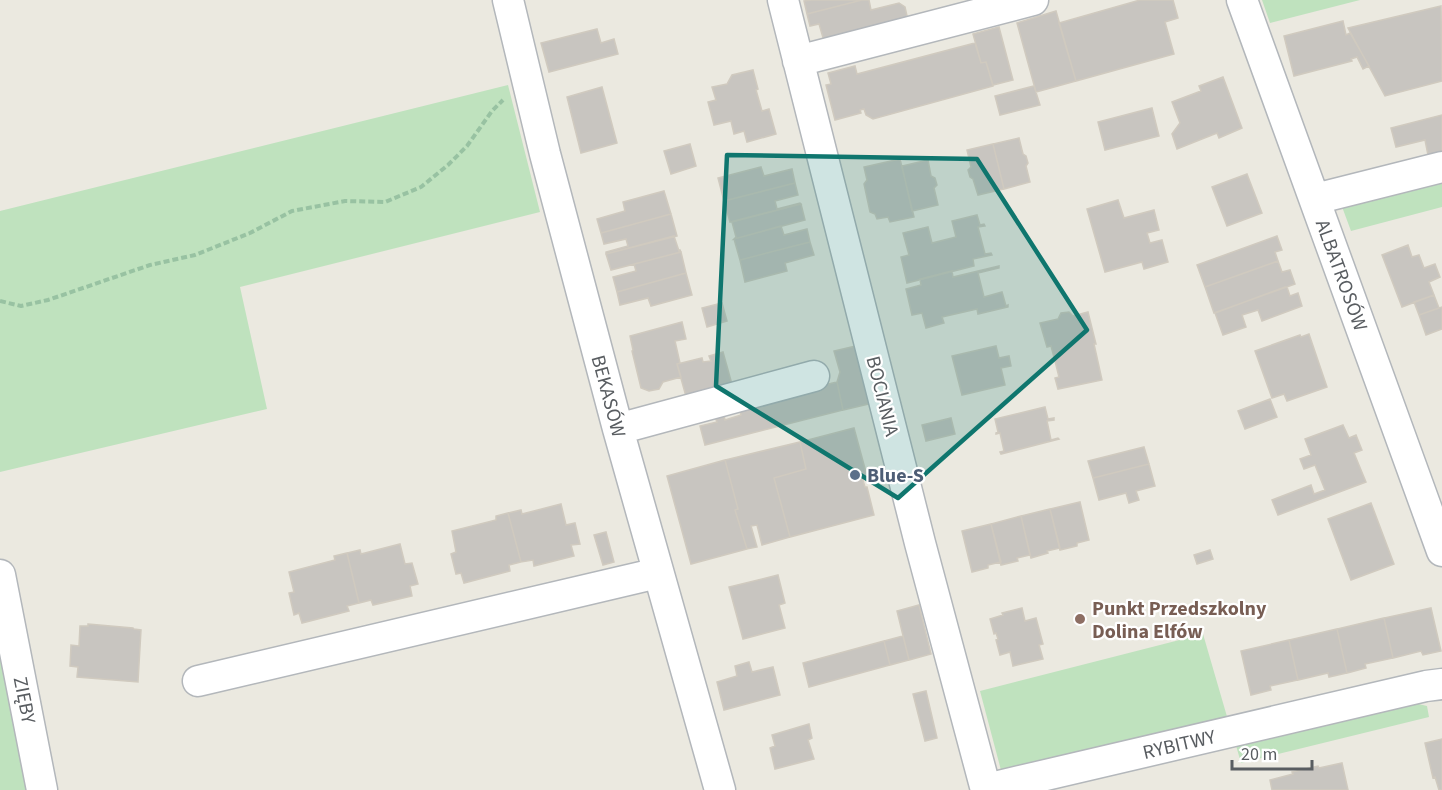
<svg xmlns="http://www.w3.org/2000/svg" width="1442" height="790" font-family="'Source Sans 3',sans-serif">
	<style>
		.green { fill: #bfe2be }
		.building { fill: #c8c5c0; stroke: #d0cabf; stroke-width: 1.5 }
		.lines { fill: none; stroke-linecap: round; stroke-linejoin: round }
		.minor-casing { stroke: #b3b7bb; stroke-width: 33 }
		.path { stroke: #98c2a2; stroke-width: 4; stroke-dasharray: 6 3; stroke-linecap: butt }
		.minor { stroke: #fff; stroke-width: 30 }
		.marked { fill: #0f766e; fill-opacity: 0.2; stroke: #0f766e; stroke-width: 4.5; stroke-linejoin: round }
		.service-dot { fill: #5c6f8a; stroke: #fff; stroke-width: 2 }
		.education-dot { fill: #8d6e63; stroke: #fff; stroke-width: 2 }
		.labels { text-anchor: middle; stroke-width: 4.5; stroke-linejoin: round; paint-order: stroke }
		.street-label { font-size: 20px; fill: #595d61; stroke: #fff }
		.service-label { font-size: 20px; font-weight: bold; fill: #4e5e75; stroke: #fff; text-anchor: start }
		.education-label { font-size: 20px; font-weight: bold; fill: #785e54; stroke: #fff; text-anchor: start }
	</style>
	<rect width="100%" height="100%" fill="#ebe9e0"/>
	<path class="green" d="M1262 0H1360L1270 23Z
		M508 85 540 212 240 287 267 409 0 472V211Z
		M1442 179V207L1351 231 1341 204Z
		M0 618 34 790H0Z
		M1203 634 1228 720 1002 774 980 691Z
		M1406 701 1427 706 1429 717 1241 763 1235 742Z"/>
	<path class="building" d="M811 0H862L807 14 804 1Z
		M862 0H869L871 10 899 3 905 7 907 16 905 21 886 26 881 24 875 25 876 28 824 41 819 24 810 26 807 14Z
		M1140 0H1173L1178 18 1165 22 1174 54 1076 81 1059 23Z
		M1441 6 1442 81 1385 96 1348 28Z
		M1056 11 1076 81 1036 92 1017 23Z
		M1343 21 1346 35 1350 33 1369 66 1363 69 1357 57 1351 59 1352 61 1294 76 1284 36Z
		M999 27 1013 80 993 85 986 62 981 63 973 34Z
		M597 29 601 43 614 39 618 54 549 72 541 43Z
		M975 43 981 63 986 62 993 86 873 119 866 115 864 109 860 110 861 113 835 120 826 85 831 84 828 73 855 66 857 74Z
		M753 70 758 89 756 90 762 111 769 109 776 134 747 142 744 131 734 134 731 121 714 125 708 102 716 100 712 87 727 84 732 75Z
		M1223 77 1242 128 1219 138 1217 133 1177 149 1172 134 1180 123 1172 102 1201 91 1199 86Z
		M1034 86 1040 105 1000 115 995 96Z
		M602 87 617 143 581 153 567 97Z
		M1152 108 1159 136 1105 150 1098 122Z
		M1442 115V156L1429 160 1425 140 1396 147 1391 128Z
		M1019 138 1023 154 1026 156 1028 163 1026 166 1030 182 1004 189 993 144Z
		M690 144 696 166 671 174 664 151Z
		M993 144 1004 189 978 195 973 179 970 177 968 170 971 167 967 150Z
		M900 159 914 217 890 222 888 217 877 219 875 214 870 212 864 184 867 180 864 167Z
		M928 160 931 176 935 178 937 185 934 188 938 205 912 211 902 166Z
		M761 167 764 176 792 169 795 183 724 201 718 178Z
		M1247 174 1262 213 1227 226 1212 187Z
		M795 183 798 195 775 201 777 209 800 203 801 204 730 222 724 201Z
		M664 191 671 214 601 233 597 219 625 211 623 202Z
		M1118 200 1124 218 1154 210 1159 230 1147 233 1150 243 1162 240 1168 262 1144 269 1142 262 1105 272 1087 209Z
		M801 204 805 220 734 239 736 237 732 222Z
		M671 214 677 236 606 254V252L628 246 626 239 604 244 601 233Z
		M977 215 980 225 984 224 985 226 978 227 985 254 991 253 992 255 973 259 974 266 907 283 901 257 909 255 903 233 928 227 932 243 956 237 952 221Z
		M781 226 784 235 807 229 810 242 740 260 734 239Z
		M674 236 679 251 680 250 681 252 611 270 606 254Z
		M1277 236 1282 250 1275 252 1278 261 1205 287 1197 265Z
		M810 242 814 255 785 263 787 271 745 282 740 260Z
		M1408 245 1412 257 1419 255 1424 268 1435 264 1440 277 1429 282 1434 295 1402 307 1382 255Z
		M681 252 686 273 617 292 613 277 636 271 634 264Z
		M1278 261 1282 272 1290 270 1295 284 1214 313 1205 287Z
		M999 266V268L978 273 984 297 1002 292 1006 306 1008 305V307L978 314 977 309 942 317 944 323 926 328 922 313 912 315 906 289 921 285 920 279 952 271 953 277Z
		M686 273 692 295 651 306 648 298 620 305 617 292Z
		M1285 287H1287L1290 296 1298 293 1302 306 1262 321 1258 310 1242 315 1246 327 1223 335 1215 313Z
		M1434 295 1439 308 1419 315 1414 302Z
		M722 303 727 321 707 327 702 308Z
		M1442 307V329L1426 335 1419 315Z
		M1069 312 1073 316 1088 312 1096 344H1094L1102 380 1058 389 1055 378 1059 377 1055 361 1051 346 1047 347 1040 323 1058 319 1061 313Z
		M682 322 686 339 675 341 680 363 677 364 681 377 663 382 659 389 649 391 641 388 632 351 633 350 630 336Z
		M1309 334 1327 387 1287 401 1284 394 1272 398 1255 351 1300 335 1301 337Z
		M856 346 869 404 843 410 837 382 840 372 834 351Z
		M996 346 999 358 1009 356 1011 366 1001 368 1005 385 962 395 952 356Z
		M723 352 733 388 687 400 677 364 702 358 703 362 711 361 709 356Z
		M837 382 843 410 705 445 700 426 717 422 715 417 724 415 725 420 741 415 739 407 752 406 824 388V385Z
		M1270 399 1277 417 1245 429 1238 411Z
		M1045 407 1048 419 1054 418V420L1047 421 1051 440 1058 438 1059 439 1001 454 1000 452 1004 451 1000 433 996 434V433L998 432 995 419Z
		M951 418 955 434 926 441 922 425Z
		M1343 425 1349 438 1356 435 1362 450 1354 453 1366 482 1278 515 1272 500 1311 485 1314 494 1325 490 1315 465 1304 469 1300 459 1311 455 1305 439Z
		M854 428 867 476 862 477 865 487H867L874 515 790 537 774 478 806 469 800 442Z
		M800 442 806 469 774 478 790 537 762 545 757 525 751 526 757 547 747 549 735 510 738 509 725 460Z
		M1144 447 1149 464 1093 478 1088 461Z
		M725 460 738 509 735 510 747 549 691 564 667 476Z
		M1149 464 1155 486 1136 491 1139 500 1129 503 1126 493 1099 500 1093 478Z
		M1080 502 1089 540 1077 543V546L1060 550 1050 509Z
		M1371 503 1394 564 1351 580 1328 519Z
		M561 504 566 525 575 523 580 544 571 545 574 556 534 566 533 560 521 562 508 513 521 510 522 514Z
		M1050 509 1060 548 1047 551 1048 553 1031 558 1021 516Z
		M508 513 521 562 509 565 510 571 464 583 461 573 456 574 451 554 456 552 452 531 496 520V516Z
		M1021 516 1030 555 1017 558 1018 561 1001 565 991 524Z
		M991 524 1001 562 988 565V568L972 572 962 531Z
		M606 532 614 562 603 565 594 535Z
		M400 544 405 564 412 563 418 584 410 586 412 596 373 605 371 600 359 603 347 553 360 550 361 554Z
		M1210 550 1213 559 1197 564 1194 555Z
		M347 553 359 603 347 606 349 611 302 623 299 613 294 615 289 593 294 592 289 572 335 560 334 556Z
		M778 575 785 603 779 605 785 628 743 639 729 587Z
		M919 605 931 654 909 660 897 611Z
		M1022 608 1025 621 1036 618 1043 644 1039 645 1043 659 1013 666 1010 652 1000 655 996 640 998 639 996 633 994 634 990 619 1003 615 1002 613Z
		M1431 608 1441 651 1423 655 1421 651 1393 658 1384 618Z
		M1384 618 1393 658 1365 664 1366 668 1347 673 1337 629Z
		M88 624 133 628 134 629 141 630 138 682 77 677 78 667 70 666 71 645 79 646 80 626H88Z
		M1337 629 1347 673 1329 677 1328 673 1298 680 1289 640Z
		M903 636 909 660 890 665 884 641Z
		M1289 640 1298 680 1270 686 1271 690 1251 695 1241 651Z
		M884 641 890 665 809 687 803 663Z
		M749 662 752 672 773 667 780 695 724 710 717 682 737 676 735 666Z
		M926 691 937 738 925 741 913 694Z
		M809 724 812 738 808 740 814 759 775 769 770 748 775 746 772 735Z
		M1442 739V790H1439L1435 777 1433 778 1425 743Z
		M1342 763 1348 790H1272L1270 780 1293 774 1292 772 1318 766 1319 768Z"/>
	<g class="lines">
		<g class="minor-casing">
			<path id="minor" d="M508 0 545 154 618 429 720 790
				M783 0 920 543 986 790
				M1242 0 1442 551
				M798 61 1033 0
				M1315 199 1442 167
				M618 429 814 376
				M0 575 42 790
				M198 681 658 573
				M986 789 1426 686 1442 684"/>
		</g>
		<path class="path" d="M0 301 21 306 48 300 150 265 195 255 250 233 292 211 345 201 385 202 421 187 448 165 467 146 492 111 503 100"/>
		<use href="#minor" class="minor"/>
	</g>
	<path class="marked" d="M727 155 977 159 1087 330 898 498 716 386Z"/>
	<circle class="service-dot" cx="855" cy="475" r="6"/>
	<circle class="education-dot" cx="1080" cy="619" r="6"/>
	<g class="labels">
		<g class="street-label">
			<text transform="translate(1342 275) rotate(70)" y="7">ALBATROSÓW</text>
			<text transform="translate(609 396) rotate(75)" y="7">BEKASÓW</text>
			<text transform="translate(883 396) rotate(76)" y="7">BOCIANIA</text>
			<text transform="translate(25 700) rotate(79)" y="7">ZIĘBY</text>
			<text transform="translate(1179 744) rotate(-13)" y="7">RYBITWY</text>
		</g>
		<g class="service-label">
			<text x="867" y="482">Blue-S</text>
		</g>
		<g class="education-label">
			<text x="1092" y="615">Punkt Przedszkolny<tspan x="1092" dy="23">Dolina Elfów</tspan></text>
		</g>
	</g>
	<path d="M1232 760v9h80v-9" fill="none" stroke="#595d61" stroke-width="3"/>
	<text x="1241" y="760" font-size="18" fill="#595d61" stroke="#ffffff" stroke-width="4.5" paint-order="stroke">20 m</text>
</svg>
